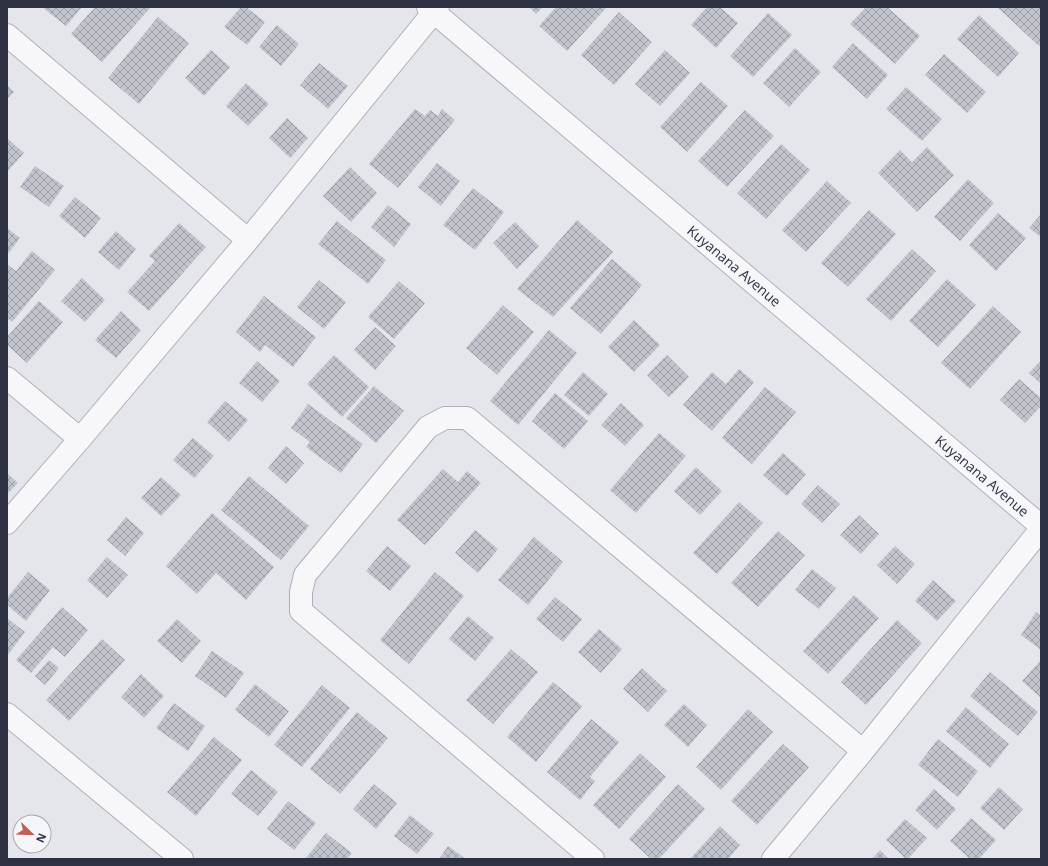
<svg xmlns="http://www.w3.org/2000/svg" width="1048" height="866" font-family="'Open Sans',sans-serif">
	<style>
		.building { fill: url(#building-cross-hatch) }
		.lines { fill: none; stroke-linecap: round; stroke-linejoin: round }
		.minor-casing { stroke: #aeb0b8; stroke-width: 24 }
		.minor { stroke: #f7f7f9; stroke-width: 22 }
		.labels { text-anchor: middle; stroke-width: 4; stroke-linejoin: round; paint-order: stroke }
		.street-label { font-size: 14px; fill: #2e3142; stroke: #f4f5f8 }
	</style>
	<defs>
		<pattern id="building-cross-hatch" width="8" height="8" patternUnits="userSpaceOnUse"><rect width="8" height="8" fill="#c2c4cd"/><path d="M0 0l8 8M0 8l8-8" fill="none" stroke="#9ea0a8"/></pattern>
	</defs>
	<rect width="100%" height="100%" fill="#e5e6eb"/>
	<path class="building" d="M42 7H82L66 26Z
		M95 7H151L102 62 71 34Z
		M241 7H246L265 22 247 45 224 27Z
		M529 7H543L536 14Z
		M556 7H607L567 51 539 26Z
		M707 7H720L738 23 716 48 691 25Z
		M866 7H887L920 36 895 64 850 24Z
		M997 7H1041V43L1039 46Z
		M619 12 652 42 614 85 581 55Z
		M768 13 792 35 753 77 730 56Z
		M979 15 1019 53 998 77 957 39Z
		M158 17 189 43 139 104 108 78Z
		M277 25 299 44 281 66 259 47Z
		M853 43 888 75 867 99 832 67Z
		M795 48 821 72 789 107 763 83Z
		M211 50 230 67 204 96 185 78Z
		M665 50 690 73 660 106 635 84Z
		M944 54 986 92 967 113 925 75Z
		M319 63 348 86 328 109 300 85Z
		M701 82 728 106 687 152 660 127Z
		M246 83 269 104 248 126 226 106Z
		M7 85 14 92 7 99Z
		M906 87 942 119 922 141 886 109Z
		M415 109 425 116 430 110 438 116 442 109 455 120 398 188 369 164Z
		M745 110 774 136 727 187 698 161Z
		M287 118 308 138 290 158 269 138Z
		M7 138 24 153 7 172Z
		M781 144 810 170 766 219 737 193Z
		M927 147 954 175 917 212 878 173 900 150 912 162Z
		M437 163 460 181 441 206 418 187Z
		M35 166 64 186 49 207 20 187Z
		M350 167 377 193 351 222 323 196Z
		M968 179 994 203 960 241 934 217Z
		M827 181 851 203 806 252 782 230Z
		M473 188 504 212 475 250 443 225Z
		M75 197 101 218 85 238 59 216Z
		M388 205 411 224 394 247 371 227Z
		M869 210 896 234 848 287 821 263Z
		M998 213 1026 238 996 271 969 245Z
		M1041 214V237L1029 228Z
		M577 220 613 252 553 317 517 289Z
		M337 221 386 260 368 284 318 244Z
		M515 222 539 246 517 269 493 243Z
		M179 223 206 247 149 311 127 292 155 261 149 256Z
		M7 228 20 238 7 255Z
		M116 231 136 249 119 270 98 252Z
		M912 249 936 271 891 321 866 299Z
		M32 251 55 270 12 322 7 318V264L16 271Z
		M612 259 642 285 601 334 570 308Z
		M82 278 105 300 85 322 61 301Z
		M947 279 976 305 938 347 909 321Z
		M319 280 346 302 324 329 297 307Z
		M399 281 425 303 394 339 368 317Z
		M264 296 316 337 293 367 265 345 260 352 236 332Z
		M39 301 63 322 27 363 7 345V337Z
		M503 305 534 332 497 375 466 348Z
		M993 306 1021 332 970 389 941 363Z
		M121 311 141 330 116 358 95 340Z
		M634 320 660 345 634 372 608 347Z
		M375 327 396 346 375 370 354 350Z
		M549 330 577 353 518 425 490 401Z
		M334 355 369 387 342 417 307 384Z
		M667 355 689 377 669 397 647 375Z
		M1041 360V384L1029 373Z
		M257 361 280 381 262 402 239 383Z
		M739 369 754 382 712 431 683 405 712 372 726 384Z
		M583 372 608 394 589 416 564 395Z
		M1019 379 1041 398V406L1025 423 1000 400Z
		M374 386 404 411 376 443 346 418Z
		M765 387 796 412 752 464 722 438Z
		M555 393 588 421 564 449 532 421Z
		M225 401 248 420 229 442 207 422Z
		M621 403 644 425 625 446 601 425Z
		M308 404 363 444 341 473 306 447 310 442 291 428Z
		M659 433 686 456 636 513 610 490Z
		M193 438 214 456 194 478 173 460Z
		M286 446 304 463 286 484 268 468Z
		M783 453 806 474 787 496 763 475Z
		M696 467 722 491 700 515 674 491Z
		M443 469 458 482 467 471 481 483 425 545 397 520Z
		M7 473 18 483 7 494Z
		M249 476 309 526 281 560 221 510Z
		M161 477 181 495 161 516 141 498Z
		M818 485 840 504 822 523 801 504Z
		M739 502 763 523 717 574 693 553Z
		M212 513 274 567 246 600 216 573 197 594 166 566Z
		M859 515 879 534 861 554 840 535Z
		M126 517 144 533 125 556 107 540Z
		M475 530 498 549 478 573 455 553Z
		M778 531 805 555 758 607 731 583Z
		M534 537 563 562 528 605 498 580Z
		M387 546 411 566 390 591 366 571Z
		M895 546 915 564 897 584 877 565Z
		M107 557 128 575 107 598 87 580Z
		M812 569 836 588 819 609 795 590Z
		M28 572 50 590 26 621 7 605V598Z
		M435 572 464 596 409 664 380 640Z
		M933 580 956 601 937 621 915 601Z
		M854 595 879 618 828 674 803 651Z
		M555 597 582 619 563 642 536 619Z
		M62 607 88 630 65 657 53 647 31 673 16 660Z
		M1036 612 1041 616V650L1021 635Z
		M468 616 494 638 475 661 449 639Z
		M7 618 25 632 7 656Z
		M177 619 201 641 182 663 157 641Z
		M897 620 922 643 866 705 841 682Z
		M599 629 622 649 601 673 578 652Z
		M102 639 125 660 69 721 46 700Z
		M511 649 538 672 493 724 466 700Z
		M212 651 244 673 226 698 195 676Z
		M49 660 59 668 45 685 35 676Z
		M1041 660V698L1022 681Z
		M642 668 667 691 648 712 623 689Z
		M990 672 1038 712 1018 736 970 696Z
		M141 674 164 696 144 718 121 697Z
		M553 682 582 706 536 762 507 737Z
		M255 684 289 711 269 737 235 710Z
		M322 685 350 708 302 767 274 745Z
		M174 703 205 726 188 751 156 728Z
		M684 704 707 725 688 747 664 725Z
		M966 707 1009 744 990 768 946 731Z
		M748 709 773 732 721 790 696 767Z
		M357 712 388 738 340 794 310 769Z
		M591 719 619 742 590 777 595 781 580 800 547 772Z
		M214 737 242 760 196 816 167 792Z
		M938 739 978 771 958 797 918 765Z
		M783 744 809 767 757 825 731 801Z
		M640 753 666 777 619 829 593 805Z
		M251 770 278 792 258 816 231 794Z
		M374 784 397 803 376 829 353 809Z
		M678 784 705 809 659 859H651L629 839Z
		M999 787 1023 809 1004 830 980 808Z
		M934 789 956 809 937 830 915 810Z
		M288 801 316 823 294 850 267 829Z
		M410 815 434 834 417 854 394 836Z
		M971 818 996 840 979 859H970L950 841Z
		M905 819 927 838 908 859H906L886 840Z
		M720 826 740 845 728 859H690Z
		M326 833 352 853 347 859H305Z
		M448 846 466 859H439Z
		M880 850 889 859H872Z"/>
	<g class="lines">
		<g class="minor-casing">
			<path id="minor" d="M428 7 1041 526
				M7 35 248 240
				M7 378 80 439
				M7 523 80 439 248 240 438 7
				M7 714 182 859
				M593 859 301 611V592L305 575 428 427 445 418H467L863 751
				M773 859 863 751 1041 529"/>
		</g>
		<use href="#minor" class="minor"/>
	</g>
	<g class="labels">
		<g class="street-label">
			<text transform="translate(734 266) rotate(40)" y="5">Kuyanana Avenue</text>
			<text transform="translate(982 476) rotate(40)" y="5">Kuyanana Avenue</text>
		</g>
	</g>
	<rect width="1048" height="866" fill="none" stroke="#2e3142" stroke-width="16"/>
	<g transform="translate(32 834) rotate(113)"><circle r="19" fill="#f4f5f8" stroke="#a5a7af"/>
	<path d="M0-3L7 15L0 10L-7 15Z" fill="#c25c57"/>
	<text y="-6" font-size="11" font-weight="bold" text-anchor="middle" fill="#2e3142">N</text>
	</g>
</svg>
